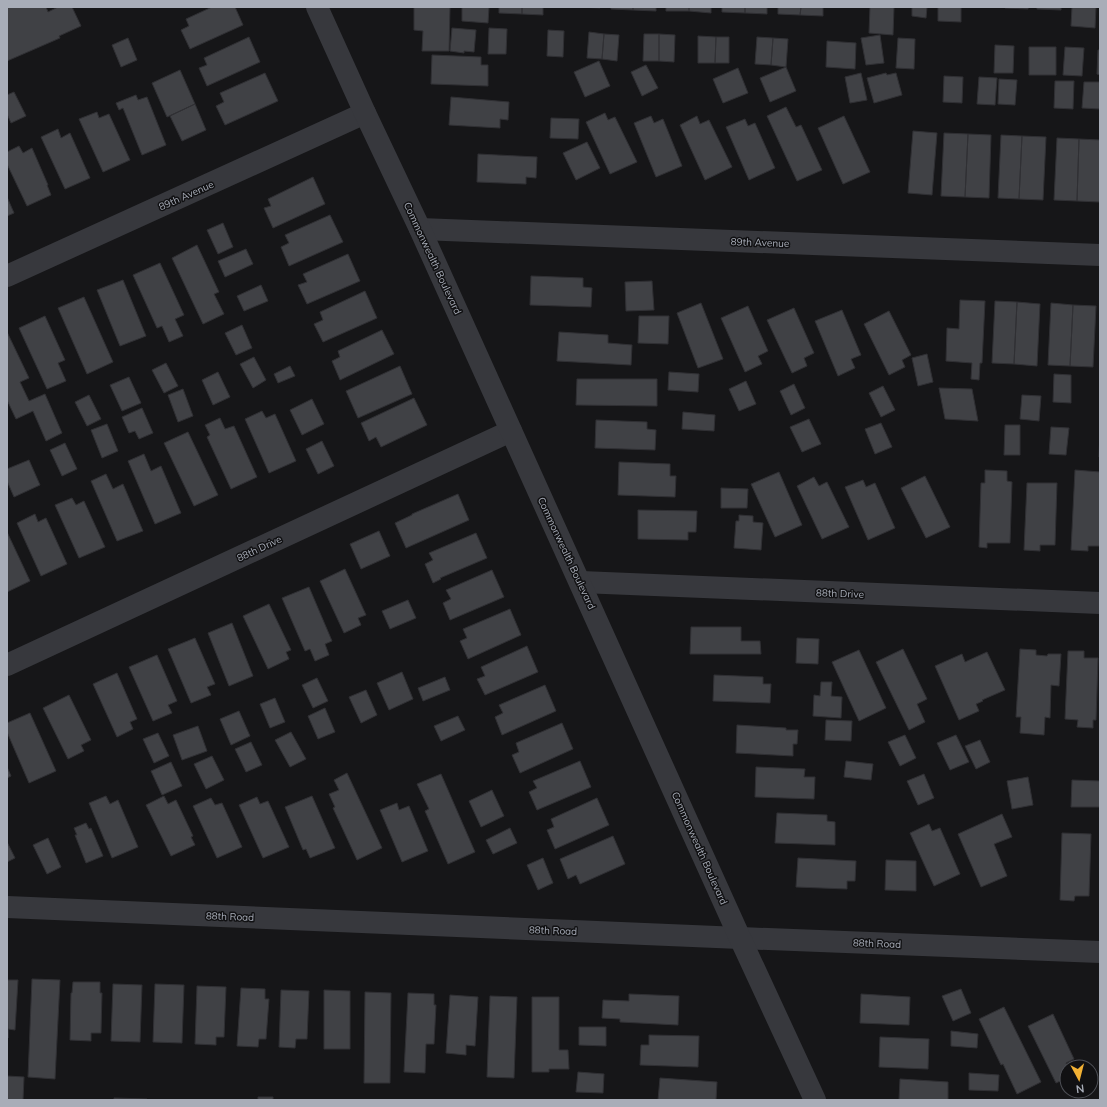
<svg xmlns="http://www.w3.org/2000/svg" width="1107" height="1107" font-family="Mulish,sans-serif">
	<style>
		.building { fill: #404145; stroke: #303034 }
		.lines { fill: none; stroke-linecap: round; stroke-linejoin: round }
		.minor { stroke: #37383d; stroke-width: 22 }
		.tertiary { stroke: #37383d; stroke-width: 22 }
		.labels { text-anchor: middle; stroke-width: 3; stroke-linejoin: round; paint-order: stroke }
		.street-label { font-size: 10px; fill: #a8adb8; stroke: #111113 }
	</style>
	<rect width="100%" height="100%" fill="#161618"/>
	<path class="building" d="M7 7H46L48 12 58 7H72L81 26 59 36 60 38 7 61Z
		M212 7H235L243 25 190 49 181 30 189 26 186 19Z
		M414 7H450L449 51H422L423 31 414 30Z
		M462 7H489L488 23 462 21Z
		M499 7H522V14L499 13Z
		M522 7H543V15L522 14Z
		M578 7H600V8Z
		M611 7H633V10L611 9Z
		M633 7H656V11L633 10Z
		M666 7H689V11H666Z
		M689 7H711V13L689 11Z
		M722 7H745V13L722 12Z
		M745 7H767V14L745 13Z
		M778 7H801L800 15 778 14Z
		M801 7H823V16L800 15Z
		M870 7H894L893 35 869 33Z
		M912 7H927L926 18 912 16Z
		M938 7H961V22L938 21Z
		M1005 7H1028V9L1005 8Z
		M1037 7H1061V10L1037 9Z
		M1072 7H1096L1095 28 1071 26Z
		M452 28 476 30 474 52 464 51V53L450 51Z
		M489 28 507 29 506 54H488Z
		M548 30 564 31 563 57 547 56Z
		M589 32 604 34 602 59 587 58Z
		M604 34 619 35 617 61 602 59Z
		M644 34H659V61H643Z
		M659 34 675 35 674 62 659 61Z
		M880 35 884 63 866 65 861 38Z
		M698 36 716 37 715 63H698Z
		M249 37 260 62 207 86 199 68 207 65 204 58Z
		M716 37H729V63H715Z
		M757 37 773 38 771 65 755 64Z
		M128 38 137 60 121 67 112 45Z
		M773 38 788 39 786 67 771 65Z
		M898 38 915 39 914 69 896 68Z
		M827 41 856 43 855 69 826 67Z
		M995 45 1014 46 1013 73H994Z
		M1029 47H1056V75H1029Z
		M1065 47 1084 48 1082 76 1063 75Z
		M1098 50H1100V75L1097 74Z
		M432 55 481 57V65H488V86L431 84Z
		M599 61 610 86 585 97 574 72Z
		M646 65 658 88 642 96 631 72Z
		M786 67 796 91 770 102 760 78Z
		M738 68 748 93 723 103 713 79Z
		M180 70 195 104 167 117 152 83Z
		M265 73 278 101 225 125 216 106 224 102 220 93Z
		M861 73 867 100 850 103 845 77Z
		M886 73 887 75 896 73 902 95 874 103 867 78Z
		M944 76 963 77 962 103 943 102Z
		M979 77 997 78 995 105 977 104Z
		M999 79 1017 80 1015 105 998 104Z
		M1055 81H1074L1073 109 1054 108Z
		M1084 82H1100V109L1082 108Z
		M14 92 26 116 11 123 7 114V95Z
		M136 95 138 100 147 97 166 145 142 155 123 108 119 110 116 103Z
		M451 97 509 102 508 120 500 119V128L449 125Z
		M195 104 206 130 182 141 170 116Z
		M786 107 796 127 801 125 822 170 797 181 767 116Z
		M97 112 99 118 109 114 130 160 103 172 79 119Z
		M605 113 608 120 615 117 637 162 610 174 586 122Z
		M651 116 654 123 663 119 682 166 656 177 634 123Z
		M697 116 700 124 709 120 732 167 705 180 680 125Z
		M844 116 870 172 843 184 818 128Z
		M551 118 579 119 578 139 550 138Z
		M745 119 748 126 755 123 775 168 749 180 726 127Z
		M58 129 61 138 70 133 90 178 65 189 41 137Z
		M913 131 937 133 932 195 908 193Z
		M944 133 968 134 965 197 941 196Z
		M968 134 991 135 989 198 965 197Z
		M1001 135 1022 136 1019 199 998 198Z
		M1022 136 1046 137 1043 200 1019 199Z
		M1057 138 1079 139 1077 201 1054 200Z
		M1079 139 1100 140V202L1077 201Z
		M587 142 600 168 576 180 563 153Z
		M19 146 23 153 32 148 48 185H47L51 195 27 206 7 164V152Z
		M478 154 537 157 536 178 526 177V184L477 182Z
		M313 177 325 204 273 228 264 208 271 206 268 199Z
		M7 197 14 213 7 216Z
		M330 215 343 242 289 266 281 247 289 243 285 235Z
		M223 223 233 247 218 254 207 230Z
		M197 245 219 292 214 294 224 314 203 324 172 258Z
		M246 249 253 264 225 277 218 261Z
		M348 254 360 281 307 304 298 285 307 282 303 274Z
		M160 263 184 315 175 319 183 336 169 342 162 326 157 328 133 275Z
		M531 276 583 278V287L592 288 591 307 530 305Z
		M123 280 146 336 120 346 97 290Z
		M652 281 654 310 626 311 625 282Z
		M261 285 268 301 244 311 237 296Z
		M365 291 377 318 323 342 314 324 323 320 320 312Z
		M84 297 113 362 87 374 58 308Z
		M960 300 985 301 982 363H980L979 380 971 379 972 363 946 361 947 328 959 329Z
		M995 301 1017 302 1014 364 992 363Z
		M1017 302 1040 304 1037 366 1014 364Z
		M701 303 723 359 698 368 677 313Z
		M1051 303 1073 305 1070 366 1048 365Z
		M1073 305 1096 306 1093 367 1070 366Z
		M748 306 768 351 758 356 762 364 745 372 721 318Z
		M794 308 814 353 804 358 807 366 792 373 767 320Z
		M842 310 861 355 851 359 855 368 838 376 815 321Z
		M889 311 911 355 902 360 905 367 889 375 864 324Z
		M45 316 65 360 58 363 66 381 47 389 19 328Z
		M639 316H669L668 344 638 343Z
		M242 325 252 348 236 355 225 333Z
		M382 330 394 354 340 380 332 361 340 357 338 351Z
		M7 332 29 378 20 382 29 401 45 394 62 433 46 441 33 411 16 419 7 400Z
		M559 332 608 335V343L632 345 631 365 557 361Z
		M927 354 933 382 918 386 912 358Z
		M254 357 266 380 253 388 240 364Z
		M166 363 178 386 164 393 152 370Z
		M290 366 295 376 278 383 274 374Z
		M400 366 412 394 358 418 346 391Z
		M218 372 230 397 213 405 202 380Z
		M669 372 699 374 698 392 668 390Z
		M1054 374 1071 375V403L1053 402Z
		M129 377 141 403 122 411 110 385Z
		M577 379H657V406L576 405Z
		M746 381 756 404 739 411 729 389Z
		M794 384 805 408 791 415 780 391Z
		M883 386 895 410 881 417 869 393Z
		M939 388 972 389 978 421 945 419Z
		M183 389 193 416 178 422 168 395Z
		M89 395 101 419 87 426 75 402Z
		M1022 395 1041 396 1039 421 1020 419Z
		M414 398 427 425 381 447 376 437 369 441 361 423Z
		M312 399 324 424 302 435 290 410Z
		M142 408 153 433 139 439 135 431 129 433 122 417Z
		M262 411 266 418 275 414 296 461 269 473 245 419Z
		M683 412 715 415 714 431 682 429Z
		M220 418 225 429 234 426 257 477 231 489 207 437 210 435 205 425Z
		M809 419 821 444 802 452 790 427Z
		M596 420 647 422V429L656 430 655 450 595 448Z
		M881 423 892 447 875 454 865 429Z
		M107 424 118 451 102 458 91 430Z
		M1005 425H1020V455H1004Z
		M1051 427 1069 428 1066 455 1049 454Z
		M1100 430V457H1099Z
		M188 432 218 495 194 506 164 443Z
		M322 441 334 466 318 474 306 449Z
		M65 443 77 469 62 476 50 450Z
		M144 454 151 471 161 466 181 513 155 524 128 461Z
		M29 460 40 485 14 497 7 481V469Z
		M619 462 670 464V476H676L675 497 618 495Z
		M985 470 1007 471V481L1012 482 1010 543H987V548L979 547 981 483H985Z
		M1075 470 1100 472V546H1088V551L1071 550Z
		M779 472 802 525 775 537 751 484Z
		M106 474 113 489 123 484 143 531 117 541 91 481Z
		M925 476 950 527 926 538 901 488Z
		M814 477 819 486 827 482 849 527 822 539 797 486Z
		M863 480 866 487 875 483 895 528 868 540 845 487Z
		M1027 483H1057L1055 545H1040V551L1024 550Z
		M721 488 748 489 747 508H721Z
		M458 494 469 520 406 548 395 523 412 515V514Z
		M72 498 76 505 84 501 105 547 79 558 55 505Z
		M638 510 697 511 696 532H688V540L638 539Z
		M35 514 38 522 46 518 67 564 41 576 17 523Z
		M739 515 753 516V522L763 523 761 550 734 548 736 521H739Z
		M379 531 390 556 361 569 350 544Z
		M7 532 30 581 7 592Z
		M476 533 487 558 440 578 441 579 433 583 425 564 433 560 429 553Z
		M345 569 366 615 358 618 361 625 344 633 320 581Z
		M492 570 504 597 450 620 443 603 451 599 446 590Z
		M309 587 332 641 325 644 329 655 315 661 310 649 305 651 282 598Z
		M408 600 416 618 390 629 382 611Z
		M269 604 291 650 286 652 289 659 268 669 243 616Z
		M510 609 521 635 468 659 460 641 467 638 463 629Z
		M232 623 253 676 229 686 208 633Z
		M691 627H741V641H760L761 654H690Z
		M195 638 215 684 207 687 211 695 191 703 168 649Z
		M797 638 819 639 818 664 796 663Z
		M527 646 538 672 485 695 477 679 485 676 481 667Z
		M903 649 927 699 917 704 925 722 909 730 876 662Z
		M1020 649 1036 650V655L1047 656 1048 654H1061L1059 686 1051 685 1050 718 1045 717 1044 735 1020 733 1021 717H1016Z
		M859 650 886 708 859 721 832 662Z
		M1068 651H1084V658H1098L1096 720H1093V728L1077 727 1078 720 1065 719Z
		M987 652 1005 690 982 700 983 701 976 704 979 711 959 720 935 666 962 654 965 662Z
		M157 655 177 701 168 705 172 713 153 721 129 667Z
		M402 672 413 699 389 710 377 683Z
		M117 673 137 719 130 722 133 729 117 737 93 684Z
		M714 675 763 677V684H771L770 703 713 701Z
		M445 677 450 690 423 701 418 688Z
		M317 678 328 701 313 708 302 685Z
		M821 682H832L831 696 842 697 841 718 813 716 814 695 820 696Z
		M545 685 556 711 502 735 495 717 503 713 499 705Z
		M366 690 377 715 361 723 349 697Z
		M69 695 91 740 81 745 84 751 68 759 43 708Z
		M275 698 285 722 270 728 260 704Z
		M325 708 335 732 318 739 308 716Z
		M239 711 250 736 231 745 220 719Z
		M30 713 56 771 29 783 7 732V723Z
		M458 716 465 730 441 741 434 726Z
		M826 720 852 721 851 741 825 740Z
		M562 723 573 749 520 773 512 755 519 752 516 743Z
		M737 725 786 728V730H798L797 744H793V756L736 753Z
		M198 726 207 751 182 760 173 735Z
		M291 732 306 759 290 767 275 740Z
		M158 733 169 756 154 763 143 739Z
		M905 735 916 758 900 766 888 742Z
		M956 735 969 762 950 770 937 743Z
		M980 740 990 762 976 769 965 746Z
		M251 742 262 765 246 772 235 749Z
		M212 756 224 780 206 789 194 764Z
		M580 761 591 787 537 810 529 792 537 788 533 781Z
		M846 761 873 764 871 780 844 777Z
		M171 762 182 786 162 795 151 771Z
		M7 767 11 776 7 778Z
		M756 767 805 769 804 777H815L814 799 755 797Z
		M347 773 382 848 357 860 333 808 335 807 329 794 339 790 334 780Z
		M441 774 475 852 448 864 425 811 429 809 417 784Z
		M924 774 934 798 918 805 907 781Z
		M1028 777 1033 805 1012 809 1007 781Z
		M1072 780 1100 781V807H1071Z
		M492 790 504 816 481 827 469 801Z
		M106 796 110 804 118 800 138 847 112 858 89 803Z
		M164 796 168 804 176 800 193 836 191 837 195 845 171 856 146 805Z
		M312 796 335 848 310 858 306 849 303 850 285 807Z
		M257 797 260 804 268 801 289 847 263 858 239 805Z
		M211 798 215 805 222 803 242 847 217 858 193 806Z
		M597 798 609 825 555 849 547 830 554 827 551 819Z
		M397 803 399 810 409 806 428 851 402 862 380 810Z
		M777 813 827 815V821L835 822V845L775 843Z
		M1002 814 1012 837 994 844 1007 876 981 887 958 834Z
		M86 823 89 829 91 828 103 856 86 863 75 835H77L74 828Z
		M929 824 932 831 940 828 960 874 934 886 910 833Z
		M510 828 517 843 493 854 486 840Z
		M1062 833 1091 834 1089 896H1075L1074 901 1060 900Z
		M613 836 625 864 580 884 576 875 568 879 560 859Z
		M48 838 61 867 47 874 33 845Z
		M7 842 15 858 7 862Z
		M543 858 553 883 538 890 527 865Z
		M798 858 856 861 855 881H847V889L796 887Z
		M886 860 916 861V891L885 890Z
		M32 979 60 980 55 1079 28 1077Z
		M7 980H18L15 1030 8 1029V1038Z
		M73 982H100V993H102L101 1033H91V1041L70 1040 71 993H72Z
		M113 984 142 985 140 1042 111 1041Z
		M155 984 184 985 182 1043 153 1042Z
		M197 986 226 987 224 1037H216V1045L195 1044Z
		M241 988 265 989V999H269L266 1039H259L258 1047 237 1046Z
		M961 989 971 1013 953 1021 942 996Z
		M281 990 309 991 307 1039H296L295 1048 279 1047Z
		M324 990 350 991V1049H324Z
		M365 992 391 993 390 1083H364Z
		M408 993 434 994V1005H436L434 1044H426L425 1073 404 1072Z
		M629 994 679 996 678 1025 620 1022V1019L602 1018 603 1000 629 1001Z
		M861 994 910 997 909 1025 860 1023Z
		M450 995 478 997 475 1046 466 1045V1055L446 1053Z
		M490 996 517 997 514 1078 487 1077Z
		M532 997H559V1050H568L569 1069H549V1072H532Z
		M1004 1007 1041 1082 1017 1094 1003 1064 1001 1065 979 1019Z
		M1053 1014 1074 1059 1066 1063 1068 1067H1067V1078L1056 1083 1028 1026Z
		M579 1027H606V1046L579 1045Z
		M951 1031 978 1034 977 1048 951 1046Z
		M649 1035 699 1036 698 1067 640 1065 641 1045H649Z
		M880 1037 929 1039 928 1069 879 1067Z
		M578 1072 604 1074 603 1093 576 1092Z
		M969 1073 999 1075 998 1091 969 1090Z
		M7 1076 24 1077 23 1100H7Z
		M660 1078 717 1082 716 1100H658Z
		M900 1079 948 1082V1100H899Z
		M258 1097H273V1100H258Z
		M114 1098 147 1099V1100H114Z"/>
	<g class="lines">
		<path class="minor" d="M420 229 1100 255
			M7 276 365 113
			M581 582 1100 603
			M7 665 511 431
			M7 907 740 938 1100 952"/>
		<path class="tertiary" d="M317 7 365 113 420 229 740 938 815 1100"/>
	</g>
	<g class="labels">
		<g class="street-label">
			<text transform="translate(186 195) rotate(-24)" y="4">89th Avenue</text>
			<text transform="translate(760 242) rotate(2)" y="4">89th Avenue</text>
			<text transform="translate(433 258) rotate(65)" y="4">Commonwealth Boulevard</text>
			<text transform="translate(259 548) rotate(-25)" y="4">88th Drive</text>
			<text transform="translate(567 553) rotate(65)" y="4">Commonwealth Boulevard</text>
			<text transform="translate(840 593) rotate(2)" y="4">88th Drive</text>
			<text transform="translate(700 848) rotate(66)" y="4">Commonwealth Boulevard</text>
			<text transform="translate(230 916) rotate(2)" y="4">88th Road</text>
			<text transform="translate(553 930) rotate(2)" y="4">88th Road</text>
			<text transform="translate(877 943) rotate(2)" y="4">88th Road</text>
		</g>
	</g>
	<rect width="1107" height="1107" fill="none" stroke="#a8adb8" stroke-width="16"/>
	<g transform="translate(1079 1079) rotate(173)"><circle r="19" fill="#111113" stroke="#4d4f55"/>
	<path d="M0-3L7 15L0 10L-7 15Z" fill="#f2b134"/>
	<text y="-6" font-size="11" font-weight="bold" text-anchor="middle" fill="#a8adb8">N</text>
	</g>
</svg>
